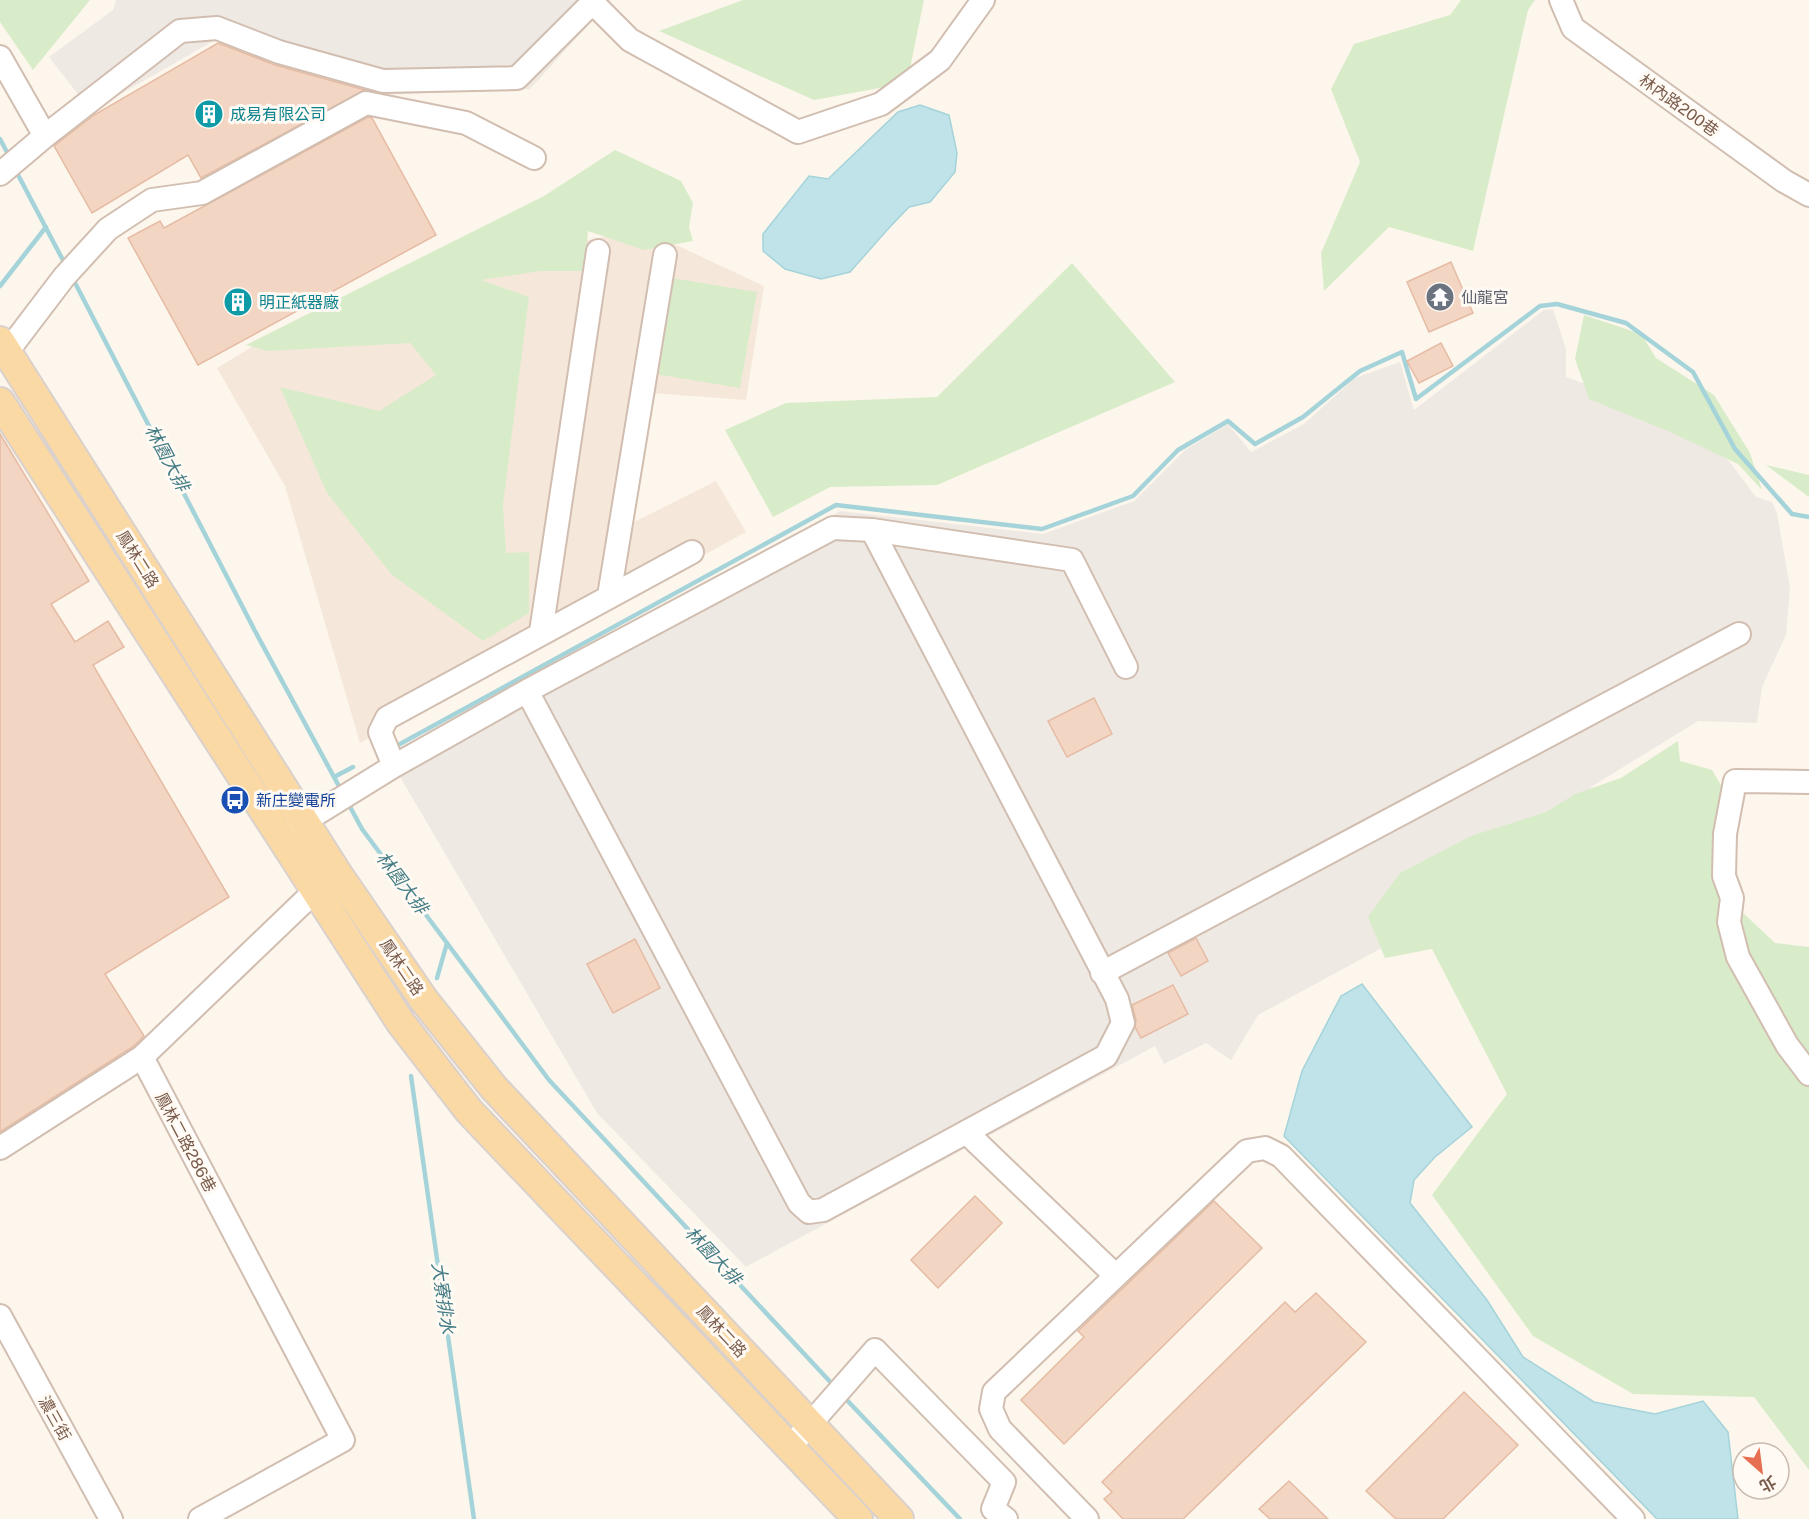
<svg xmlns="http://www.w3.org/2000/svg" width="1809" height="1519" font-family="'Public Sans','Noto Sans TC',sans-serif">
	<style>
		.residential { fill: #f5e8da }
		.industrial { fill: #efe9e4 }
		.green { fill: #d8ecc9 }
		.water { fill: #bfe3e8; stroke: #a5d3da; stroke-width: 1.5 }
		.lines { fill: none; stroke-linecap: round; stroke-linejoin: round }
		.stream { stroke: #a5d3da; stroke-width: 4.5 }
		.building { fill: #f3d5c3; stroke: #e6bba3; stroke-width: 1.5 }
		.minor-casing { stroke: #d1beb0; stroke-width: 26 }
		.major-casing { stroke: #dad1cd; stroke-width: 32 }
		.minor { stroke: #fff; stroke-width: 22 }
		.major { stroke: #fbd9a5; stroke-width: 28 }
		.labels { text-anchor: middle; stroke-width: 6; stroke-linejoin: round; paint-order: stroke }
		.street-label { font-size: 16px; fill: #7a5c4d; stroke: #fffaf3 }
		.culture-label { font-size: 16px; fill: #0d838f; stroke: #fffaf3; text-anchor: start }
		.worship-label { font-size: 16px; fill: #5b616d; stroke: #fffaf3; text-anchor: start }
		.transit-label { font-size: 16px; fill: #164399; stroke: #fffaf3; text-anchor: start }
		.water-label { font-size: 18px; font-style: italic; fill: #437c86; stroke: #fffaf3 }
	</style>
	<rect width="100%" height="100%" fill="#fdf6ec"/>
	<path class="residential" d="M627 232 657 236 764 286 746 400 651 393 632 523 716 481 746 532 360 743 285 486 217 368 303 316 488 261Z"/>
	<path class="industrial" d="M116 0H611L530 89 381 95 215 40 91 111 49 57 113 10Z
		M1553 309 1566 349V377L1680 418 1728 460 1756 497 1772 502 1777 513 1790 588 1786 635 1762 687 1757 723 1698 721 1591 787 1592 805 1502 883 1258 1015 1231 1060 1206 1043 1164 1064 1155 1046 746 1267 597 1113 399 775 514 710 504 691 840 511 1043 534 1134 501 1185 450 1228 424 1251 452 1304 424 1355 378 1400 362 1414 410 1544 310Z"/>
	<path class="green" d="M0 0H90L33 70 0 22Z
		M743 0H924L907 83 814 100 659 31Z
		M1461 0H1535L1528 10 1473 251 1389 227 1324 291 1321 253 1360 162 1331 89 1354 44 1450 15Z
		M615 150 681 181 693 203 689 227 693 241 644 250 588 231 584 271H540L481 280 529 297 503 505 506 553 529 552V613L483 641 392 575 327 493 280 387 379 411 436 375 410 343 268 351 246 345 544 196Z
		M1072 263 1175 382 937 485 830 487 773 517 725 430 786 403 937 397Z
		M672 278 757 292 740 388 655 374Z
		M1584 315 1641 334 1656 358 1714 395 1750 453 1762 490 1738 464 1668 431 1589 399 1575 359Z
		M1766 465 1809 475V497Z
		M1678 741 1680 761 1712 770 1722 787 1718 861 1725 896 1775 943 1809 947V1470L1754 1397 1633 1394 1533 1336 1432 1195 1507 1094 1432 949 1385 958 1368 917 1400 873 1471 836 1546 812 1575 794 1621 778Z"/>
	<path class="water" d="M920 105 949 115 957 153 955 172 930 202 909 207 888 229 850 272 821 279 785 269 763 251V234L809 176 828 179 898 112Z
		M1362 984 1472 1127 1435 1157 1414 1180 1410 1203 1487 1300 1523 1357 1594 1402 1655 1414 1703 1401 1728 1432 1738 1519H1657L1284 1136 1302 1071 1341 996Z"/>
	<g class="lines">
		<path class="stream" d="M0 139 10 158
			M16 171 65 264
			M72 277 255 631 341 790
			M0 286 46 227
			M400 744 836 505 1042 529 1133 496 1178 450 1228 421 1255 444 1303 417 1360 371 1402 352 1416 399 1540 306 1557 304 1626 323 1693 372 1735 449 1792 514 1809 517
			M334 777 353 767
			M348 803 362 829 549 1080 835 1387
			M437 978 447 943
			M411 1076 474 1519
			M843 1396 960 1519"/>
	</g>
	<path class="building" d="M218 43 275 65 365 90 201 178 188 155 92 213 54 146 94 115Z
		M368 117 372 118 436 235 198 365 128 238 160 221 164 228Z
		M1451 262 1473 313 1429 332 1407 282Z
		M1441 343 1453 366 1419 383 1407 361Z
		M0 434 89 581 51 604 75 642 108 621 124 647 93 665 229 897 105 974 144 1036 134 1046 0 1132Z
		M1094 698 1112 734 1067 757 1048 721Z
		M1196 938 1208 961 1181 976 1168 953Z
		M635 939 660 988 613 1013 587 964Z
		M1173 985 1188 1014 1141 1038 1135 1027 1136 1020 1132 1005Z
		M975 1196 1002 1223 938 1288 911 1260Z
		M1214 1201 1262 1248 1064 1444 1021 1400 1084 1337 1078 1331Z
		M1316 1293 1366 1342 1183 1519H1123L1104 1499 1112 1492 1102 1482 1285 1302 1295 1312Z
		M1464 1392 1518 1445 1443 1519H1396L1366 1491Z
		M1289 1481 1328 1519H1270L1259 1509Z"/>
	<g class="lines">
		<g class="minor-casing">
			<path id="minor" d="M1561 0 1573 28 1784 181 1809 195
				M593 3 630 40 798 132 881 104 940 60 983 0
				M0 57 45 136
				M0 174 45 136 180 31 217 28 279 52 383 81 517 78 595 0
				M7 352 64 277 108 229 152 200 202 193 366 103 466 123 534 158
				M609 596 665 255
				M541 632 598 251
				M527 691 799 1203 809 1212 823 1210 1106 1056 1123 1023 1117 999 872 530
				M394 766 380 732 387 718 692 552
				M1809 782 1735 781 1725 834 1724 876 1732 898 1729 922 1738 957 1787 1045 1809 1074
				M292 829 394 766 527 691 833 528 872 530 1072 560 1126 667
				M1102 973 1739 634
				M966 1132 1116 1276
				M0 1148 142 1057
				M0 1316 111 1519
				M790 1447 875 1350 1004 1482 993 1509 1006 1519
				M200 1519 343 1440 142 1057 315 891
				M1087 1519 1000 1429 991 1409 994 1392 1247 1151 1265 1148 1281 1156 1633 1519"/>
		</g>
		<g class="major-casing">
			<path id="major" d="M0 341 337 873 424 1000 494 1088 899 1519
				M0 402 401 1023 469 1111 858 1519"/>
		</g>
		<use href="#minor" class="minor"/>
		<use href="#major" class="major"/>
	</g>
	<defs>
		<g id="building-disc" transform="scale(1.5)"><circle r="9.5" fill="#0f9aa8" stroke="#fffaf3"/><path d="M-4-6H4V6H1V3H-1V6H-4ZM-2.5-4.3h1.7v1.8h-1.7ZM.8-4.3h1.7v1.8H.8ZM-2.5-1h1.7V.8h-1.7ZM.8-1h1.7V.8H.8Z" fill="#fff"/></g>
		<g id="temple-disc" transform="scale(1.5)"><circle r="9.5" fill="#6b7280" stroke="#fffaf3"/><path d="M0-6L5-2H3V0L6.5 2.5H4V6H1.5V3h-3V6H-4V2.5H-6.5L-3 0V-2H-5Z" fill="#fff"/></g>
		<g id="bus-disc" transform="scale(1.5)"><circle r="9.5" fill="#1a4fb4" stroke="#fffaf3"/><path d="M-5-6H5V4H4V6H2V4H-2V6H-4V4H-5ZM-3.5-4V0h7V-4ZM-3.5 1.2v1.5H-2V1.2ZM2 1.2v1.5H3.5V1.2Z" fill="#fff"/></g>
	</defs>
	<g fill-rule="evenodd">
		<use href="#building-disc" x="209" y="114"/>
		<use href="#temple-disc" x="1440" y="297"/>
		<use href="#building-disc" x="238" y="302"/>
		<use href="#bus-disc" x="235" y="800"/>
	</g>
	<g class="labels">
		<g class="street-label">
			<text transform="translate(1679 105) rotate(36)" y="6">林內路200巷</text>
			<text transform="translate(138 559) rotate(58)" y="6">鳳林二路</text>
			<text transform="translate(402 967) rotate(56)" y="6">鳳林二路</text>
			<text transform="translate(186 1142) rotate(62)" y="6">鳳林二路286巷</text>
			<text transform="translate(722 1331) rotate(47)" y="6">鳳林二路</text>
			<text transform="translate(55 1418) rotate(61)" y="6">濃三街</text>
		</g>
		<g class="culture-label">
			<text x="230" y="120">成易有限公司</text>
			<text x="259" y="308">明正紙器廠</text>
		</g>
		<g class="worship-label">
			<text x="1461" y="303">仙龍宮</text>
		</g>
		<g class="transit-label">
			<text x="256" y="806">新庄變電所</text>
		</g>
		<g class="water-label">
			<text transform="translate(167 458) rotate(62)" y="6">林園大排</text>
			<text transform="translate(402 883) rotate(53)" y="6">林園大排</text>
			<text transform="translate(713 1256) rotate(47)" y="6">林園大排</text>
			<text transform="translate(443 1298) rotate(82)" y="6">大寮排水</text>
		</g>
	</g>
	<g transform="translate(1761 1471) rotate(152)"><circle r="28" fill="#fffaf3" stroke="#cabbb1" stroke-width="1.5"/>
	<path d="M0-4.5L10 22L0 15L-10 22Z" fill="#e76f51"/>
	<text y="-9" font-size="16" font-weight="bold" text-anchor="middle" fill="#7a5c4d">北</text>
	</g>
</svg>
